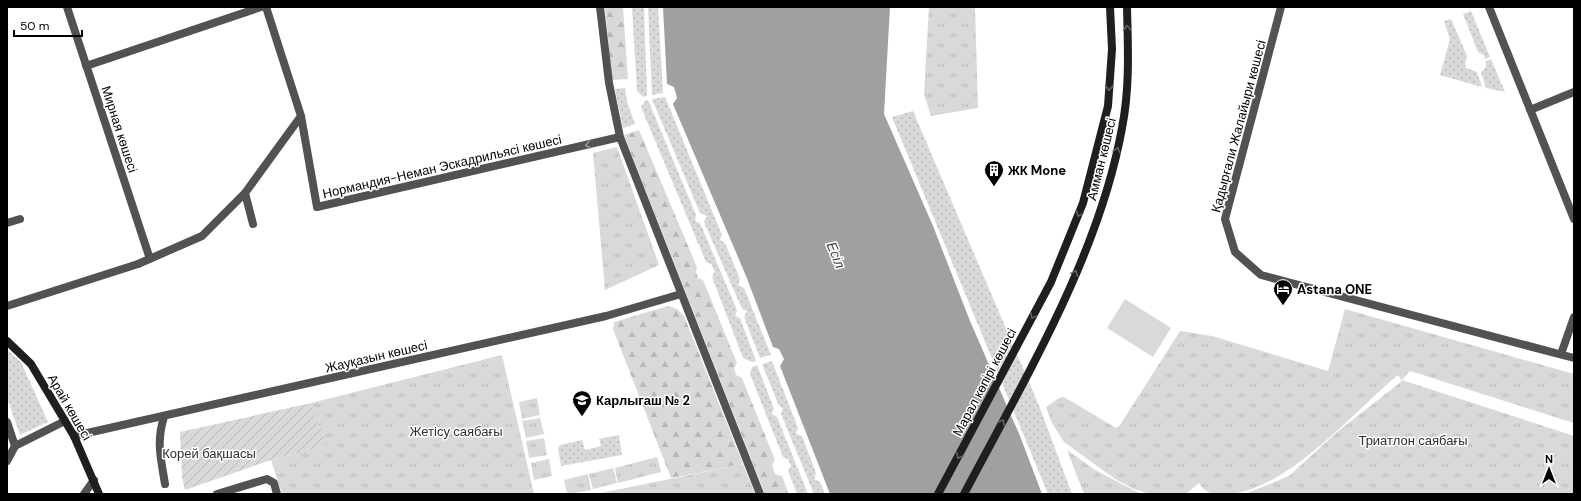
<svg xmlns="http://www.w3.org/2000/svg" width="1581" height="501" font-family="'DM Sans',sans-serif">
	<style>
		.grass { fill: url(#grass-dots) }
		.forest { fill: url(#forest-firs) }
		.park { fill: url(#park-tufts) }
		.garden { fill: url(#garden-furrows) }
		.pitch { fill: #d9d9d9 }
		.water { fill: #a0a0a0 }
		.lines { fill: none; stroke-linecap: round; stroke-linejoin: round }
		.street { stroke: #525252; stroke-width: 8 }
		.secondary { stroke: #1f1f1f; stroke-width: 8 }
		.oneway { stroke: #626262 }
		.oneway2 { stroke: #979797 }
		.labels { text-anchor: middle; stroke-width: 3; stroke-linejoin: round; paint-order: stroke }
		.street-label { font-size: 13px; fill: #000; stroke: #fff }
		.poi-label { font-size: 13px; font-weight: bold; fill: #000; stroke: #fff; text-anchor: start }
		.park-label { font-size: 13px; fill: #303030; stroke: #fff }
		.water-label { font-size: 14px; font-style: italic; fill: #414141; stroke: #fff }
	</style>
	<defs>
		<pattern id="grass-dots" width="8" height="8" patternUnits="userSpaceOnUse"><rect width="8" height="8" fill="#d9d9d9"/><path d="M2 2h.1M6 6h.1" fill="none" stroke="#b8b8b8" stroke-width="1.8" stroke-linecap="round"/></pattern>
		<pattern id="forest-firs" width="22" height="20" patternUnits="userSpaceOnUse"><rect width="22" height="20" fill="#d9d9d9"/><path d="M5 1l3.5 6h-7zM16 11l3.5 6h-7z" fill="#b8b8b8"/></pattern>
		<pattern id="park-tufts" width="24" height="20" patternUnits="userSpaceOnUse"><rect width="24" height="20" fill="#d9d9d9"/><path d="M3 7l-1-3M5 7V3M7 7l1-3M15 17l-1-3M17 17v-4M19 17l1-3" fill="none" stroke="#b8b8b8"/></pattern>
		<pattern id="garden-furrows" width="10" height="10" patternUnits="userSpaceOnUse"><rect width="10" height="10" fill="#d9d9d9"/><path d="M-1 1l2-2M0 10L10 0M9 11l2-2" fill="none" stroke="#b8b8b8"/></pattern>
	</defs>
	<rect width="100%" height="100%" fill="#fff"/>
	<path class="grass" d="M632 7H644L647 96 643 97 637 91Z
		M648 7H658L663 93 652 95Z
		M1471 11 1490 57 1485 59 1484 55 1478 52 1463 14Z
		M1451 19 1467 56 1465 63 1466 68 1477 72 1482 87 1440 75 1450 39 1444 21Z
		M1491 59 1505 92 1486 88 1481 72 1486 67V61Z
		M625 88 627 102 635 124 623 128 615 89Z
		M665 97 722 235 720 240 725 243 740 279 738 285 744 288 771 355 760 358 744 317 747 311 742 309 704 222 707 216 700 213 652 99Z
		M648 100 696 215 695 221 700 223 737 310 735 316 740 318 756 361 752 362 743 358 712 277 715 271 711 264 706 262 641 107 645 101Z
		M913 111 1040 408 1072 494H1048L892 117Z
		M7 350 21 362 48 422 20 435 7 398Z
		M772 361 798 428 796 434 802 436 816 473 814 479 820 482 825 494H814L781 414 783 408 779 406 762 364Z
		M757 365 774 409 772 414 777 417 808 494H797L788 471 791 466 788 459 783 457 750 374 752 367Z
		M619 435 622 455 561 466 558 448 560 445 582 440 585 450 601 446 599 439Z"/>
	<path class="forest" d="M605 7H623L628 79 612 80Z
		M639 130 697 267 696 272 698 278 703 280 737 363 734 368 736 375 742 378 775 460 772 465 775 474 782 476 789 494H765L624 135Z
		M668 306 677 309 684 316 743 464 671 478 613 329 614 322Z"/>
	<path class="park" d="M929 7H975L978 108 931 116 924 94Z
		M617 147 659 265 605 290 593 153Z
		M1345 309 1574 374V423L1410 371 1402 380 1574 436V494H1245L1289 476 1336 433 1402 381 1398 375C1353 412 1284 494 1225 494 1212 494 1206 494 1199 483L1186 494H1150L1134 489 1115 479 1064 442 1052 423 1046 407 1059 398 1064 397 1116 428 1120 425 1180 331 1212 336 1328 371Z
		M502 355 534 494H282L271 460 326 445 311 403Z
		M537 398 540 415 522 419 519 402Z
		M540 418 544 434 526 438 522 421Z
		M544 438 547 455 529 458 526 441Z
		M1067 450 1095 470 1141 494H1084Z
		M657 457 661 472 618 483 615 468Z
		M549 459 552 476 534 480 531 463Z
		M743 464 755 494H596Z
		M613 468 617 483 593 489 589 474Z
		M588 474 591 490 567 494 564 480Z"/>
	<path class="garden" d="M311 403 327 445 271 460 185 490 182 478 180 432Z"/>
	<path class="pitch" d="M1125 299 1171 328 1153 357 1107 328Z"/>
	<path class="water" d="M663 7H890L884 114 933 226 970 321 1020 436 1042 494H830L780 366 784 359 779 349 773 347 746 276 673 104 677 98 674 87 667 84Z"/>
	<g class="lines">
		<path class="street" d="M67 7 150 259
			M266 7 301 116 317 207 620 137
			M600 7 609 83 620 137 760 494
			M1281 7 1225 219 1235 252 1261 275 1574 358
			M1489 7 1574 219
			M86 66 261 7
			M1530 110 1574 92
			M245 193 253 224
			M7 223 20 219
			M7 306 138 264 202 236 245 193 301 116
			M1561 354 1574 317
			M164 417C156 442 161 459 165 484
			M7 422 15 446 7 461
			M74 436 606 316 681 294
			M15 446 65 421
			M84 494 94 480
			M217 494 267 479 274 483 277 494"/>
		<path class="secondary" d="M7 341 31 364 74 436 99 494
			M938 494 1051 282 1083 203 1108 106 1112 49 1110 7
			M964 494C1024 380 1099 256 1122 128 1130 88 1128 48 1127 7"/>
	</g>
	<defs><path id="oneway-chevron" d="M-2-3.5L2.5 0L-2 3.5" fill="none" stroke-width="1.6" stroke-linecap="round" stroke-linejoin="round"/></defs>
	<g class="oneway">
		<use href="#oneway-chevron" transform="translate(1127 28) rotate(-93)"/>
		<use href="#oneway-chevron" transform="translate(1109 88) rotate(94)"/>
		<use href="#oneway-chevron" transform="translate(1117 150) rotate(-76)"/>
		<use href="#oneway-chevron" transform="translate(1079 214) rotate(111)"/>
		<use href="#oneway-chevron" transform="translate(1075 273) rotate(-68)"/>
		<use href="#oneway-chevron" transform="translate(1033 316) rotate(118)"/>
		<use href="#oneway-chevron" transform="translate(1002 422) rotate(-63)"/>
		<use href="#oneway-chevron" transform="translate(959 456) rotate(118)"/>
	</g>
	<use class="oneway2" href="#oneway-chevron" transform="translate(588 145) rotate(167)"/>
	<defs>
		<g id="building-pin" transform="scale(1)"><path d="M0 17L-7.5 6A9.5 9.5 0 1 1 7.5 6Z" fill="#000" stroke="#fff"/><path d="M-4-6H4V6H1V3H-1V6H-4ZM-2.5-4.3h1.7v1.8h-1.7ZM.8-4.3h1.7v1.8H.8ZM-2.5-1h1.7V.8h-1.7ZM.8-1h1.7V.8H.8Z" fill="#fff"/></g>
		<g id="hotel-pin" transform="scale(1)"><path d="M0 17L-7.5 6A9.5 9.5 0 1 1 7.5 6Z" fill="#000" stroke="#fff"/><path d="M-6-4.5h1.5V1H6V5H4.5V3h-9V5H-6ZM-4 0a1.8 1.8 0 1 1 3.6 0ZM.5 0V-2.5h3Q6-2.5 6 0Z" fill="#fff"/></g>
		<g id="school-pin" transform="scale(1)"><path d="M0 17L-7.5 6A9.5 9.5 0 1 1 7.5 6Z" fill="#000" stroke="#fff"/><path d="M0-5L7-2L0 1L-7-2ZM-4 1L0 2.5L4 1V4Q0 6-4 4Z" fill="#fff"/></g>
	</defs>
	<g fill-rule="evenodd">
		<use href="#building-pin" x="994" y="170"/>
		<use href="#hotel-pin" x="1283" y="289"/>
		<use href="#school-pin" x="582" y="400"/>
	</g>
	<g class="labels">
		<g class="street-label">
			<text transform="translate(1238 126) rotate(-75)" y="5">Қадырғали Жалайыри көшесі</text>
			<text transform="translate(120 129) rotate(72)" y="5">Мирная көшесі</text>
			<text transform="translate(1101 159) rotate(-76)" y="5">Амман көшесі</text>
			<text transform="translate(442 166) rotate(-13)" y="5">Нормандия-Неман Эскадрильясі көшесі</text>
			<text transform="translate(376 356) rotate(-13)" y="5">Жауқазын көшесі</text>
			<text transform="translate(984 382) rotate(-62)" y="5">Марал көпірі көшесі</text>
			<text transform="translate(70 407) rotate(60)" y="5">Арай көшесі</text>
		</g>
		<g class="poi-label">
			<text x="1008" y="175">ЖК Mone</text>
			<text x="1297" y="294">Astana ONE</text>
			<text x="596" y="405">Карлыгаш № 2</text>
		</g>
		<g class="park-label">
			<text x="456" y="436">Жетісу саябағы</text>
			<text x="1413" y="445">Триатлон саябағы</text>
			<text x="209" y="458">Корей бақшасы</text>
		</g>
		<g class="water-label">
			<text transform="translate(836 255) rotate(68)" y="5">Есіл</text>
		</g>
	</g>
	<rect width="1581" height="501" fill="none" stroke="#000000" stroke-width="16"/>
	<g transform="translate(1549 469)" stroke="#ffffff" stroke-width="3" paint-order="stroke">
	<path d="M0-3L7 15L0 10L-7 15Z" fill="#000000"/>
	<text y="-6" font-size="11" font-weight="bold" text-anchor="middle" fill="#000000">N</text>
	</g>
	<path d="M14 30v6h68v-6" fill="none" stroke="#000000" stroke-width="2"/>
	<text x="20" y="30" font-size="12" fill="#000000" stroke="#ffffff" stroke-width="3" paint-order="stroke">50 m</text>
</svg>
